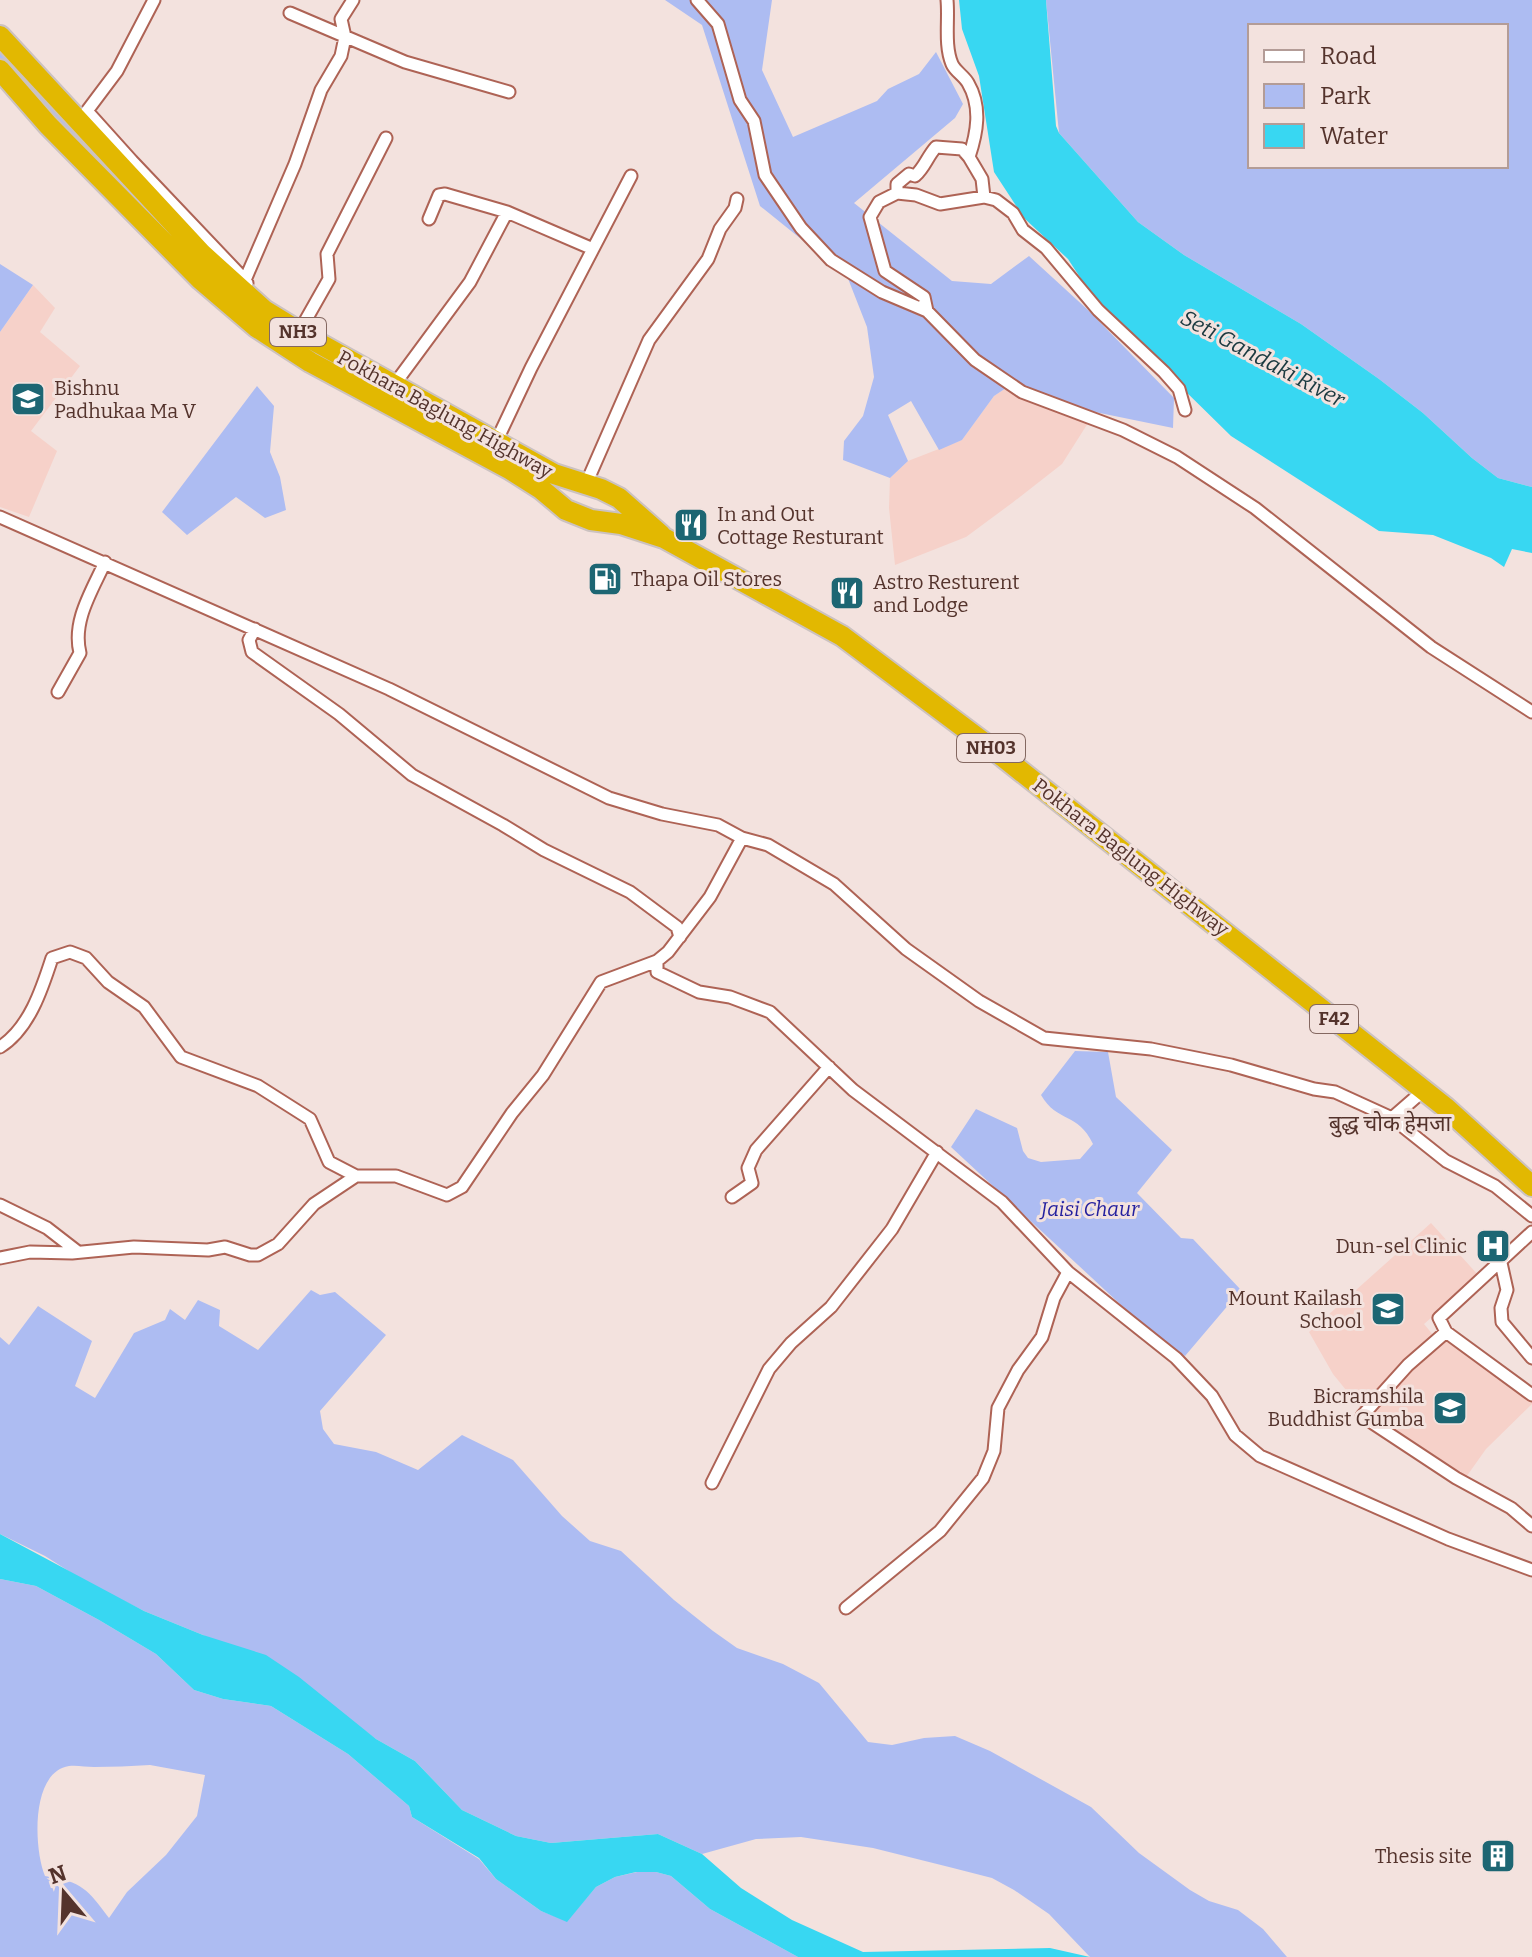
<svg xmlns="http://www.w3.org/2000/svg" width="1532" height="1957" font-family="Bitter,'Noto Sans Devanagari',serif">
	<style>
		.built { fill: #f6d1c9 }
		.green { fill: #adbcf2; fill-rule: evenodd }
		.water { fill: #38d7f2 }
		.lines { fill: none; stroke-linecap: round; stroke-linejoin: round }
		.street-casing { stroke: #ae6355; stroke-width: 15 }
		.highway-casing { stroke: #ccc2c0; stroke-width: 24 }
		.street { stroke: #fff; stroke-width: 11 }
		.highway { stroke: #e2b801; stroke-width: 20 }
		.labels { text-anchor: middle; stroke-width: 6; stroke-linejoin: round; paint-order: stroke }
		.shield { fill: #f3e2de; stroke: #846861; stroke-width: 2 }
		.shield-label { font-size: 18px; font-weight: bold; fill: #54332c }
		.poi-label { font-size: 20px; fill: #54332c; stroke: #f3e2de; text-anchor: start }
		.street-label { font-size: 20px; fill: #54332c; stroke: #f3e2de }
		.park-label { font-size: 20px; font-style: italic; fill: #231f9e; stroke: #f3e2de }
		.water-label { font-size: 22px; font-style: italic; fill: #1b3a40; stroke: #f3e2de }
		.neighbourhood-label { font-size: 22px; fill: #54332c; stroke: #f3e2de }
	</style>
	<rect width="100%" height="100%" fill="#f3e2de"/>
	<path class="built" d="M33 285 55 308 40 332 80 366 31 431 57 451 29 517 0 507V332Z
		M1012 384 1095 412 1062 464 1012 503 966 537 895 565 889 508 890 478 908 461 962 440 994 396Z
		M1431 1223 1479 1276 1424 1324 1434 1336 1363 1411 1333 1374 1309 1332Z
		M1442 1339 1507 1379 1532 1399V1404L1486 1449 1464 1480 1383 1427 1369 1412 1406 1370Z"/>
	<path class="green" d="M665 0H772L762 70 793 137 877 101 888 89 919 74 936 52 963 104 955 118 854 203 952 281 991 284 1029 256 1088 310 1174 398 1173 428 1095 412 1012 384 994 396 962 440 939 450 911 401 888 415 908 461 890 478 843 460 844 441 863 416 874 377 867 327 847 276 760 206 702 25Z
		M1046 0H1532V487L1498 478 1472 458 1423 413 1379 379 1301 324 1184 255 1138 222 1059 133ZM1250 26H1506V166H1250Z
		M0 49 204 264 444 420 303 352 239 307 0 62Z
		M0 264 33 285 0 332Z
		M257 386 274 406 270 452 280 477 286 510 265 518 236 497 187 535 162 512Z
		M1075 1051 1108 1052 1116 1097 1172 1150 1137 1193 1181 1238 1193 1239 1241 1290 1185 1356 1148 1330 951 1147 976 1109 1017 1128 1023 1151 1028 1158 1041 1162 1080 1159 1093 1144C1078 1112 1057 1123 1041 1095Z
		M311 1290 320 1295 335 1292 386 1335 320 1411 323 1429 334 1444 376 1452 418 1470 462 1435 513 1460 562 1516 590 1541 621 1551 674 1600 713 1631 737 1648 783 1664 819 1683 868 1742 892 1745 924 1738 955 1736 990 1751 1091 1807 1139 1853 1190 1890 1209 1901 1238 1910 1263 1929 1287 1957H1090L1049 1914 1014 1890 992 1878 953 1868 873 1848 801 1837 756 1839 702 1854 658 1834 551 1843 516 1836 462 1810 415 1761 376 1739 329 1704 203 1635 144 1611 86 1582 45 1556 0 1534V1337L9 1345 38 1306 92 1341 75 1386 95 1398 134 1333 165 1320 170 1309 185 1320 198 1300 220 1310 219 1326 258 1350Z
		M0 1579 36 1586 99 1620 156 1654 194 1690 223 1699 271 1706 348 1754 409 1806 412 1817 479 1859 496 1879 541 1911 567 1921 596 1887 615 1877 637 1872H656L671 1876 710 1909 798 1957H0ZM150 1765 205 1775 197 1816 166 1855 127 1892 109 1918C87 1889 83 1882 45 1876 34 1850 30 1772 69 1766 77 1765 86 1767 94 1767 112 1767 131 1766 150 1765Z"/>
	<path class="water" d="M959 0H1046L1056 126 1059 133 1138 222 1184 255 1301 324 1379 379 1423 413 1472 458 1498 478 1532 487V553L1512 549 1504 567 1491 558 1433 535 1379 531 1231 436 1122 329 1087 288 1068 259 1024 218 994 172 979 76 962 29Z
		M0 1534 144 1611 203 1635 266 1655 299 1677 376 1739 415 1761 462 1810 516 1836 551 1843 658 1834 702 1854 741 1888 792 1920 863 1952 1050 1948 1090 1957H798L710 1909 671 1876 656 1872H636L615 1877 596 1887 567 1922 541 1911 496 1879 479 1858 412 1817 409 1806 348 1754 271 1706 223 1699 194 1690 156 1654 99 1620 36 1586 0 1579Z"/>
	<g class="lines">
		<g class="street-casing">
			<path id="street" d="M154 0 117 71 87 111 132 161 245 280
				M697 0 718 24 740 100 754 121 765 175 801 228 831 260 882 292 927 311 975 360 1022 392 1123 430 1177 457 1255 508 1431 647 1532 712
				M947 0C949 20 944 45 952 64 955 71 964 76 968 83 982 107 977 133 969 157L982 179 984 197
				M290 13 405 62 509 92
				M897 193V184L909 174 915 176C925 167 927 157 936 147L962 149 969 157
				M429 219 439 195 445 194 507 212 593 249
				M247 283 245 280 295 164 321 90 341 56 345 37 341 19 353 0
				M927 311 924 297 885 271 870 217 879 202 897 193 916 195 940 204 984 197 996 200 1013 213 1023 230 1046 248 1098 310 1164 372 1179 389 1185 410
				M299 332 329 279 327 254 386 138
				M394 385 470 282 507 212
				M496 442 531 368 631 176
				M586 484 649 340 708 259 720 229 735 208 737 199
				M0 517 389 689 609 798 662 814 718 825 742 838 768 845 834 884 906 949 979 1001 1044 1038 1151 1049 1231 1065 1314 1089 1335 1092 1392 1118 1446 1161 1495 1186 1532 1216
				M255 629 249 640 252 652 339 714 412 775 503 825 544 850 630 892 677 927 680 937
				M58 692 80 653C72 621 92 591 105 562
				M657 961V972L699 992 730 997 770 1012 853 1090 1002 1202 1068 1272 1176 1358 1212 1396 1235 1435 1260 1456 1448 1539 1532 1570
				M0 1047C29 1029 42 989 52 958L70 952 86 958 108 982 144 1007 181 1057 258 1086 310 1119 329 1162 356 1176
				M1392 1118 1423 1091
				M732 1197 752 1183 748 1168 756 1150 829 1067
				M0 1205 47 1228 78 1252
				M1532 1232 1439 1318 1446 1332 1532 1395
				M0 1258 30 1252 72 1253 134 1247 208 1250 225 1247 250 1255H258L278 1244 314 1204 356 1176H396L447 1195 462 1187 512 1113 543 1075 601 982 657 961 668 952 710 897 742 838
				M1501 1263 1507 1290 1501 1308 1502 1322 1532 1358
				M1446 1332 1408 1365 1362 1416 1456 1478 1511 1508 1532 1526
				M712 1483 769 1369 791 1343 831 1307 892 1229 937 1152
				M846 1608 940 1531 983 1478 994 1451 998 1408 1018 1370 1042 1337 1054 1298 1068 1272"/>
		</g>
		<g class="highway-casing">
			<path id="highway" d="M0 36 202 254 264 310 313 340 554 474 601 489 619 498 661 535
				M0 70 48 125 201 280 256 327 310 362 511 470 541 489 566 510 591 520 621 524 664 538 842 636 1003 757 1445 1107 1532 1186"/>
		</g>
		<use href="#street" class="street"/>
		<use href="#highway" class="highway"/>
	</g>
	<defs>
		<g id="school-square" transform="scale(1.8)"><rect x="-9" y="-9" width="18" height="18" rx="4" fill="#1d6673" stroke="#f3e2de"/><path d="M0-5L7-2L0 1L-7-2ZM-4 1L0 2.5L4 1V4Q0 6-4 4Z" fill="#fff"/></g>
		<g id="restaurant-square" transform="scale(1.8)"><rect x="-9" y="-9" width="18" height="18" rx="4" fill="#1d6673" stroke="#f3e2de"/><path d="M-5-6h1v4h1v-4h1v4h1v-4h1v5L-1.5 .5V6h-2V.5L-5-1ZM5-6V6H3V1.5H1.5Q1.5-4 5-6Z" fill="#fff"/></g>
		<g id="fuel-square" transform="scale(1.8)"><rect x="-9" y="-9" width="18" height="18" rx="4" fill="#1d6673" stroke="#f3e2de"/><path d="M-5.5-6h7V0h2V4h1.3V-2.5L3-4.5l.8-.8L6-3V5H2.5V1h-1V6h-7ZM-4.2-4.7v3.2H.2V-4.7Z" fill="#fff"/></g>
		<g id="hospital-square" transform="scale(1.8)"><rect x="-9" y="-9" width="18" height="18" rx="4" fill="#1d6673" stroke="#f3e2de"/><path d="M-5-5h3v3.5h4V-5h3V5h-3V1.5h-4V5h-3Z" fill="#fff"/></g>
		<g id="building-square" transform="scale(1.8)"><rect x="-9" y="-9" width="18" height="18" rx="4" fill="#1d6673" stroke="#f3e2de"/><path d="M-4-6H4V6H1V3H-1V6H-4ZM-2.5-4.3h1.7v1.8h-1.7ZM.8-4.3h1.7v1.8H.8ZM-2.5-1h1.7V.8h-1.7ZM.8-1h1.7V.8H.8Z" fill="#fff"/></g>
	</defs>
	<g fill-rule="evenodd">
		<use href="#school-square" x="28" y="399"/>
		<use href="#restaurant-square" x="691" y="525"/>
		<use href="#fuel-square" x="605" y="579"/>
		<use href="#restaurant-square" x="847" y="593"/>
		<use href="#hospital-square" x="1493" y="1246"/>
		<use href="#school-square" x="1388" y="1309"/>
		<use href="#school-square" x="1450" y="1408"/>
		<use href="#building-square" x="1498" y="1856"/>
	</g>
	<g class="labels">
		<g class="shield">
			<rect x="270" y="318" width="56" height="28" rx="6"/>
			<rect x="957" y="734" width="68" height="28" rx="6"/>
			<rect x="1310" y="1005" width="48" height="28" rx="6"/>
		</g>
		<g class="shield-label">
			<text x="298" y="338">NH3</text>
			<text x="991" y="754">NH03</text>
			<text x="1334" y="1025">F42</text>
		</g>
		<g class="poi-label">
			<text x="54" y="395">Bishnu<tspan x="54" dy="23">Padhukaa Ma V</tspan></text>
			<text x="717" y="521">In and Out<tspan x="717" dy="23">Cottage Resturant</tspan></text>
			<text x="631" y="586">Thapa Oil Stores</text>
			<text x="873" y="589">Astro Resturent<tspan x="873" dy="23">and Lodge</tspan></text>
			<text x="1467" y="1253" text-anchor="end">Dun-sel Clinic</text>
			<text x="1362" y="1305" text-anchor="end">Mount Kailash<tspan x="1362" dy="23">School</tspan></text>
			<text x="1424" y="1403" text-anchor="end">Bicramshila<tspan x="1424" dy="23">Buddhist Gumba</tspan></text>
			<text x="1472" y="1863" text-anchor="end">Thesis site</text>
		</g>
		<g class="street-label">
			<text transform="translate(445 414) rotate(29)" y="7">Pokhara Baglung Highway</text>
			<text transform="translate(1131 857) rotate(38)" y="7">Pokhara Baglung Highway</text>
		</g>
		<g class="park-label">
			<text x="1090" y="1216">Jaisi Chaur</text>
		</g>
		<g class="water-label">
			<text transform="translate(1263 358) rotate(28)" y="8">Seti Gandaki River</text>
		</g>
		<g class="neighbourhood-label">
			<text x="1390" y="1131">बुद्ध चोक हेमजा</text>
		</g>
	</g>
	<rect x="1248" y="24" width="260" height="144" fill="#f3e2de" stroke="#b39c97" stroke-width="2"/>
	<rect x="1264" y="50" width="40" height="12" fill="#ffffff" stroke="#b39c97" stroke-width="2"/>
	<text x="1320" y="64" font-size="24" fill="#54332c">Road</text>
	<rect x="1264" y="84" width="40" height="24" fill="#adbcf2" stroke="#b39c97" stroke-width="2"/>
	<text x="1320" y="104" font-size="24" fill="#54332c">Park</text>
	<rect x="1264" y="124" width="40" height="24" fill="#38d7f2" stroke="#b39c97" stroke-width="2"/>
	<text x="1320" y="144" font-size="24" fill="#54332c">Water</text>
	<g transform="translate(64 1893) rotate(341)" stroke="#f3e2de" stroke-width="6" paint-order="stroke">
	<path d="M0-6L14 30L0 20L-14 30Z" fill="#54332c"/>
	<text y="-12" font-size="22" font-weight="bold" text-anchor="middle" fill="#54332c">N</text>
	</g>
</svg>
